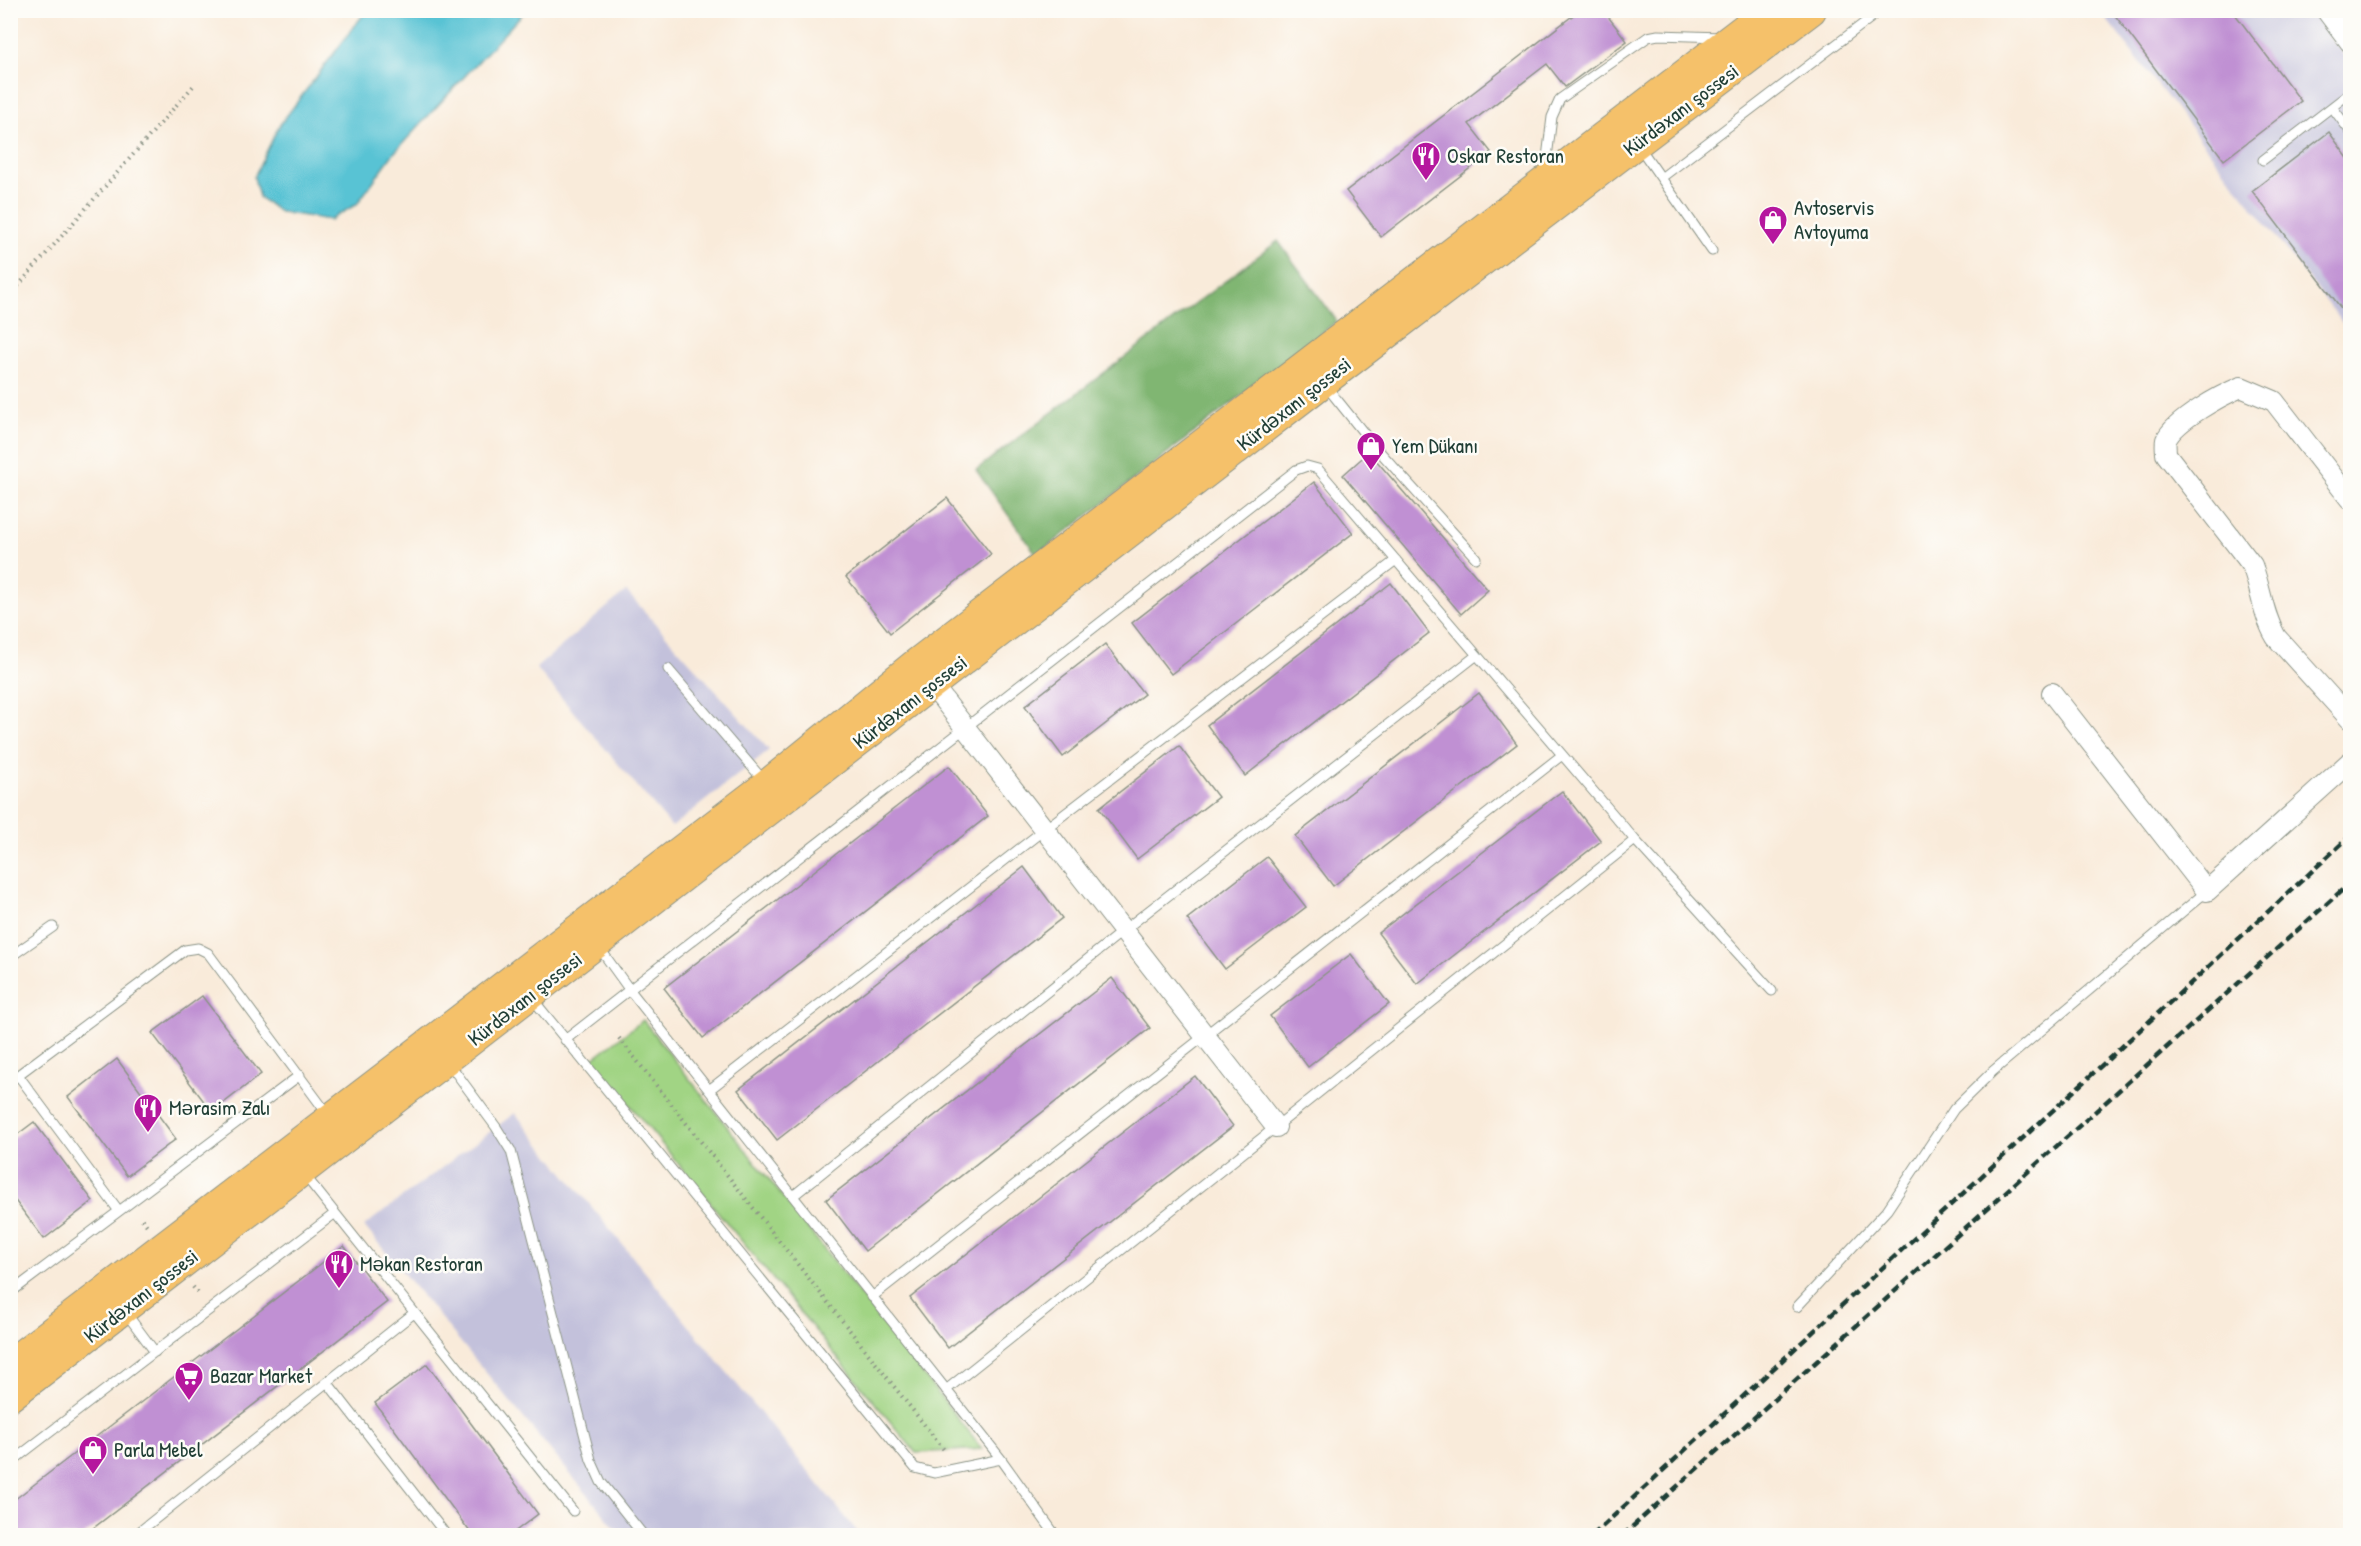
<svg xmlns="http://www.w3.org/2000/svg" width="2361" height="1546" font-family="'Patrick Hand',sans-serif">
	<style>
		.industrial { fill: #c3c1db }
		.green { fill: #a1d484; stroke: #60885c; stroke-width: 1.5 }
		.forest { fill: #80b672; stroke: #507a53; stroke-width: 1.5 }
		.water { fill: #58c3d4; stroke: #3c8084; stroke-width: 1.5 }
		.building { fill: #c090d3 }
		.lines { fill: none; stroke-linecap: round; stroke-linejoin: round }
		.service-casing { stroke: #8c9487; stroke-width: 11 }
		.minor-casing { stroke: #8c9487; stroke-width: 22 }
		.primary-casing { stroke: #8c9487; stroke-width: 32 }
		.path { stroke: #8c9487; stroke-width: 4; stroke-dasharray: 1.5 4.5; stroke-linecap: butt }
		.service { stroke: #fff; stroke-width: 9 }
		.minor { stroke: #fff; stroke-width: 20 }
		.primary { stroke: #f5c16b; stroke-width: 30 }
		.rail { stroke: #1f3d34; stroke-width: 4.5; stroke-dasharray: 9 4.5; stroke-linecap: butt }
		.labels { text-anchor: middle; stroke-width: 5; stroke-linejoin: round; paint-order: stroke }
		.street-label { font-size: 21px; fill: #1f3d34; stroke: #fdfcf7 }
		.poi-label { font-size: 21px; fill: #1f3d34; stroke: #fdfcf7; text-anchor: start }
	</style>
	<rect width="100%" height="100%" fill="#fdfcf7"/>
	<filter id="ink" filterUnits="userSpaceOnUse"><feTurbulence type="fractalNoise" baseFrequency=".0167" numOctaves="2"/><feDisplacementMap in="SourceGraphic" scale="12" xChannelSelector="R" yChannelSelector="G"/><feConvolveMatrix kernelMatrix="1 2 1 2 8 2 1 2 1" color-interpolation-filters="sRGB"/></filter>
	<filter id="wash" filterUnits="userSpaceOnUse"><feTurbulence type="fractalNoise" baseFrequency=".008" numOctaves="4" result="noise"/><feDisplacementMap in="SourceGraphic" scale="24" xChannelSelector="R" yChannelSelector="G"/><feGaussianBlur stdDeviation="1.35" result="paint"/><feColorMatrix in="noise" values="0 0 0 0 0 0 0 0 0 0 0 0 0 0 0 0 0 1.4 0 .05"/><feComposite in="paint" operator="in"/></filter>
	<g filter="url(#wash)">
		<rect width="100%" height="100%" fill="#f9ebda"/>
		<path class="industrial" d="M2100 11H2310L2350 63V332Z
			M626 591 769 750 672 827 536 668Z
			M515 1113 860 1535H621L364 1226Z"/>
		<path class="green" d="M643 1020 982 1449 916 1453 592 1059Z"/>
		<path class="forest" d="M1278 241 1337 321 1037 555 976 470Z"/>
		<path class="water" d="M366 11H525L393 154 357 204 330 220 280 212 259 197 254 177 279 126Z"/>
		<g id="blocks">
			<path class="building" d="M1580 10H1603L1627 41 1565 87 1547 64 1469 124 1491 152 1381 237 1346 191Z
				M2111 10H2232L2301 101 2224 160Z
				M2329 132 2350 161V320L2252 191Z
				M1369 452 1488 590 1461 614 1343 475Z
				M1314 482 1353 533 1171 674 1132 623Z
				M947 498 991 554 890 633 846 577Z
				M1391 583 1429 633 1245 776 1207 725Z
				M1105 644 1144 694 1063 757 1025 706Z
				M1479 693 1517 744 1333 886 1295 836Z
				M1179 746 1218 797 1137 859 1099 808Z
				M949 766 988 816 703 1038 664 988Z
				M1562 791 1601 841 1417 984 1378 933Z
				M1267 857 1306 907 1225 969 1187 919Z
				M1024 867 1062 918 777 1140 738 1090Z
				M1351 954 1389 1004 1308 1067 1270 1016Z
				M1112 978 1150 1028 865 1251 826 1200Z
				M202 996 261 1074 212 1112 152 1033Z
				M117 1059 176 1139 127 1176 68 1097Z
				M1195 1076 1233 1126 948 1348 910 1298Z
				M34 1122 93 1201 44 1239 10 1194V1140Z
				M344 1246 387 1302 83 1536H10V1503Z
				M427 1364 538 1514 509 1536H473L375 1403Z"/>
		</g>
	</g>
	<g filter="url(#ink)">
		<use href="#blocks" fill-opacity="0" stroke="#8c9487" stroke-width="1.5"/>
		<g class="lines">
			<g class="service-casing">
				<path id="service" d="M2332 107 2350 131
					M1638 145 1712 251
					M2263 160 2350 93
					M1545 174 1552 117 1560 99 1648 37 1658 35 1722 37
					M1661 178 1872 17
					M1326 386 1371 442 1476 558
					M668 669 764 781
					M598 946 629 989 1001 1459 1056 1536
					M10 957 53 927
					M531 997 915 1468 934 1473 1001 1459
					M565 1040 1296 470 1307 466 1318 469 1635 840 1772 991
					M448 1062 496 1127 511 1151 591 1460 601 1482 644 1536
					M18 1075 119 1211
					M10 1081 185 950 198 948 208 953 329 1116
					M709 1090 1045 829 1396 560
					M303 1173 573 1511
					M793 1196 1124 930 1477 655
					M10 1293 300 1075
					M872 1297 1562 755
					M1797 1307 1887 1210 1954 1109 1993 1071 2207 891
					M126 1313 155 1352
					M327 1382 447 1536
					M946 1390 1635 840
					M10 1463 334 1214
					M134 1536 414 1313"/>
			</g>
			<g class="minor-casing">
				<path id="minor" d="M2326 10 2350 42
					M2350 499 2274 401 2241 387C2222 395 2175 420 2166 440 2165 444 2166 450 2166 454L2252 565C2261 589 2263 615 2276 637L2350 719
					M925 676 1276 1127
					M2052 693 2207 891 2350 762"/>
			</g>
			<g class="primary-casing">
				<path id="primary" d="M10 1364 767 785 916 664 1769 10
					M10 1396 1323 382 1811 10"/>
			</g>
			<path class="path" d="M10 295 195 84
				M619 1038 945 1451
				M142 1219 149 1228
				M193 1287 199 1294"/>
			<use href="#service" class="service"/>
			<use href="#minor" class="minor"/>
			<use href="#primary" class="primary"/>
			<path class="rail" d="M1592 1536 2350 836
				M1622 1536 2350 883"/>
		</g>
	</g>
	<defs>
		<g id="restaurant-pin" transform="scale(1.5)"><path d="M0 17L-7.5 6A9.5 9.5 0 1 1 7.5 6Z" fill="#b5179e" stroke="#fdfcf7"/><path d="M-5-6h1v4h1v-4h1v4h1v-4h1v5L-1.5 .5V6h-2V.5L-5-1ZM5-6V6H3V1.5H1.5Q1.5-4 5-6Z" fill="#fff"/></g>
		<g id="shop-pin" transform="scale(1.5)"><path d="M0 17L-7.5 6A9.5 9.5 0 1 1 7.5 6Z" fill="#b5179e" stroke="#fdfcf7"/><path d="M-5-2.5h2.3a2.7 3.5 0 0 1 5.4 0H5L5.5 6h-11ZM-1.5-2.5h3a1.5 2.3 0 0 0-3 0Z" fill="#fff"/></g>
		<g id="supermarket-pin" transform="scale(1.5)"><path d="M0 17L-7.5 6A9.5 9.5 0 1 1 7.5 6Z" fill="#b5179e" stroke="#fdfcf7"/><path d="M-6-5.5h2.5l.6 2H6L4.5 2H-2.5L-4.4-4H-6ZM-1.5 3.2a1.3 1.3 0 1 0 .1 0ZM3 3.2a1.3 1.3 0 1 0 .1 0Z" fill="#fff"/></g>
	</defs>
	<g fill-rule="evenodd">
		<use href="#restaurant-pin" x="1426" y="156"/>
		<use href="#shop-pin" x="1773" y="220"/>
		<use href="#shop-pin" x="1371" y="446"/>
		<use href="#restaurant-pin" x="148" y="1108"/>
		<use href="#restaurant-pin" x="339" y="1264"/>
		<use href="#supermarket-pin" x="189" y="1376"/>
		<use href="#shop-pin" x="93" y="1450"/>
	</g>
	<g class="labels">
		<g class="street-label">
			<text transform="translate(1681 110) rotate(-37)" y="7">Kürdəxanı şossesi</text>
			<text transform="translate(1294 404) rotate(-38)" y="7">Kürdəxanı şossesi</text>
			<text transform="translate(910 702) rotate(-38)" y="7">Kürdəxanı şossesi</text>
			<text transform="translate(525 999) rotate(-38)" y="7">Kürdəxanı şossesi</text>
			<text transform="translate(141 1296) rotate(-38)" y="7">Kürdəxanı şossesi</text>
		</g>
		<g class="poi-label">
			<text x="1447" y="163">Oskar Restoran</text>
			<text x="1794" y="215">Avtoservis<tspan x="1794" dy="24">Avtoyuma</tspan></text>
			<text x="1392" y="453">Yem Dükanı</text>
			<text x="169" y="1115">Mərasim Zalı</text>
			<text x="360" y="1271">Məkan Restoran</text>
			<text x="210" y="1383">Bazar Market</text>
			<text x="114" y="1457">Parla Mebel</text>
		</g>
	</g>
	<rect width="2361" height="1546" fill="none" stroke="#fdfcf7" stroke-width="36"/>
</svg>
